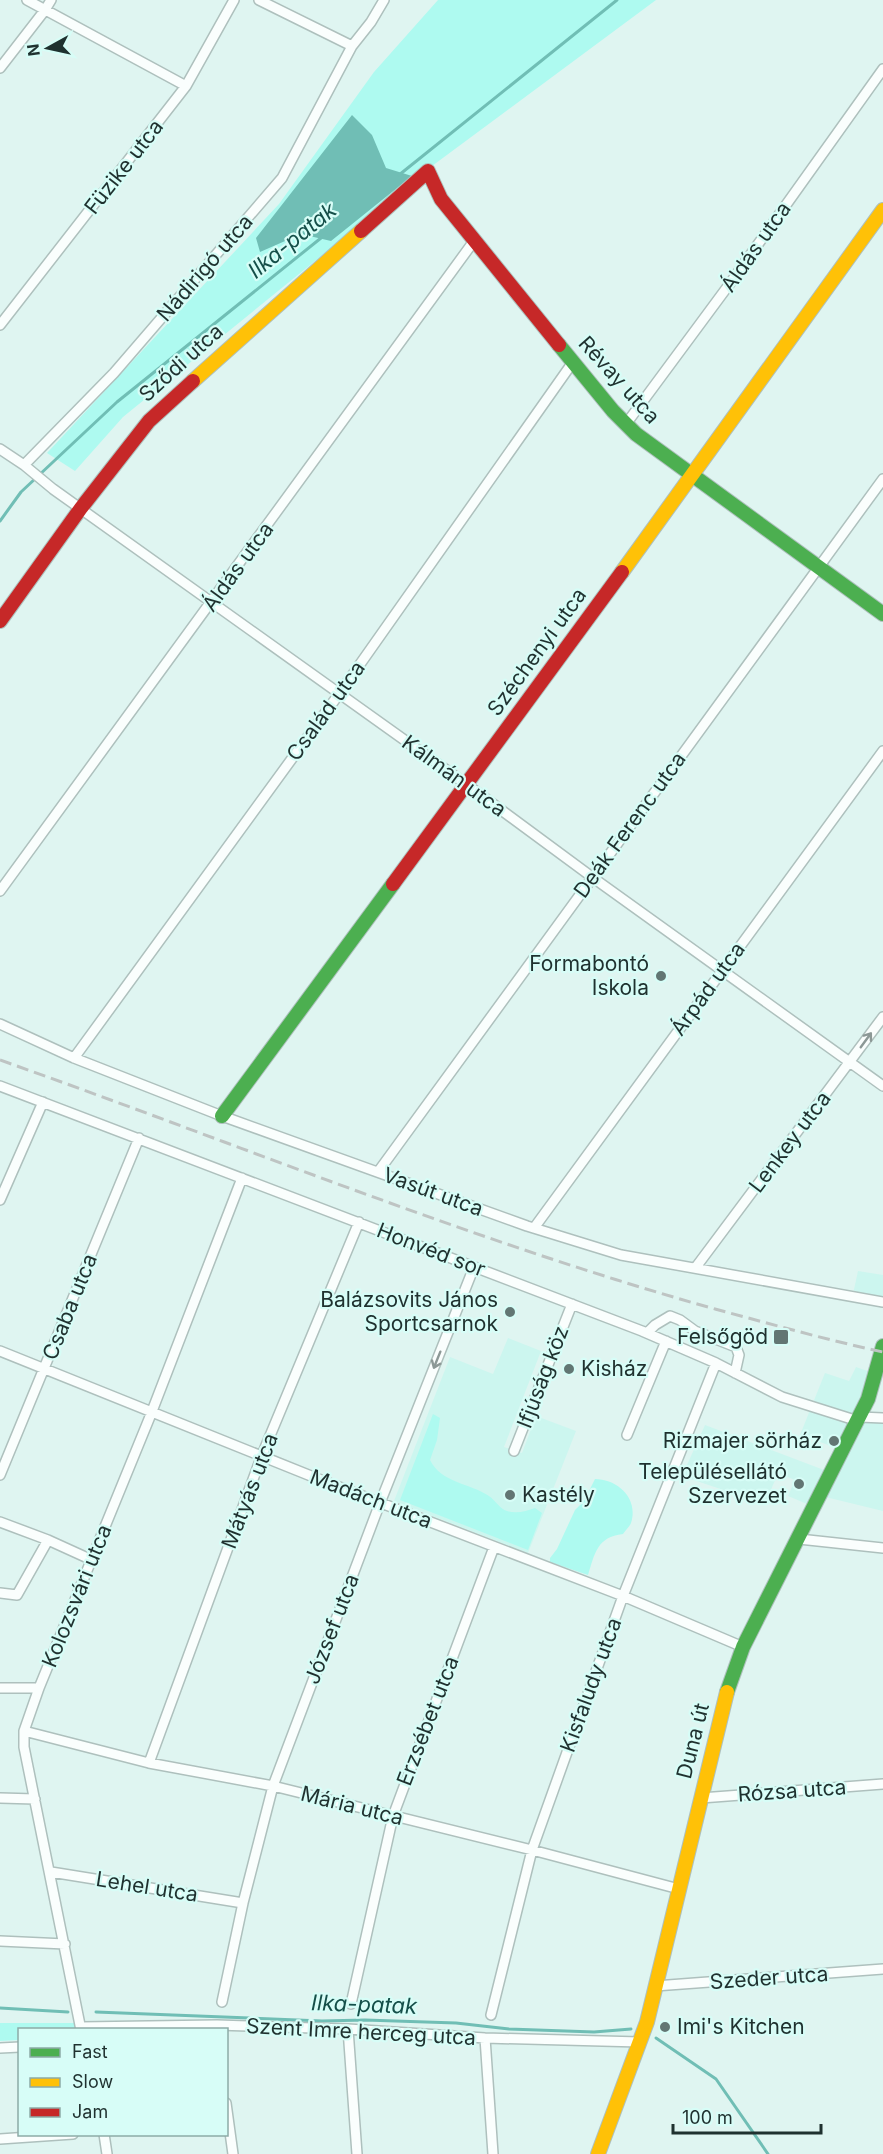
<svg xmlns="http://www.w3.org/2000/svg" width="883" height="2154" font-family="Inter,sans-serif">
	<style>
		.built { fill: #ccf6ef }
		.green { fill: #aefaf0 }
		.water { fill: #70beb5 }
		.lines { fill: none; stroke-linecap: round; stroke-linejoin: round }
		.stream { stroke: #70beb5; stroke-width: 3 }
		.street-casing { stroke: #aec0bd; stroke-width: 12 }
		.fast-casing { stroke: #aec0bd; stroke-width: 16 }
		.slow-casing { stroke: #aec0bd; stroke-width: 16 }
		.jam-casing { stroke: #aec0bd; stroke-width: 16 }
		.street { stroke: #fafefd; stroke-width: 9 }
		.fast { stroke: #4caf50; stroke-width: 14 }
		.slow { stroke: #ffc107; stroke-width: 14 }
		.jam { stroke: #c62828; stroke-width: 14 }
		.rail { stroke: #bec4c3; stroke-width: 3; stroke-dasharray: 12 6; stroke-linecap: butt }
		.oneway { stroke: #8c9896 }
		.poi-dot { fill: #627673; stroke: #d7fdf7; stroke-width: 2 }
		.labels { text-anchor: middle; stroke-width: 4.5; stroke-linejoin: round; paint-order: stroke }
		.street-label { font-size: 21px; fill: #1f312f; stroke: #d7fdf7 }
		.poi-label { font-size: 21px; fill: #1f312f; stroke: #d7fdf7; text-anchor: end }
		.water-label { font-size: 22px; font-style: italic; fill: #154f49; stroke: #d7fdf7 }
	</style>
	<rect width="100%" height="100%" fill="#dff5f1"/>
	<path class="built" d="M858 1271 883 1275V1300L853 1294Z
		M508 1338 541 1351 504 1447 522 1453 536 1416 576 1431 528 1553 394 1501 450 1357 493 1374Z
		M856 1367 879 1375 864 1420 883 1422V1511L813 1494 837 1448 800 1435 825 1373 849 1381Z
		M705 1425 824 1470 807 1504 788 1496 795 1480 778 1473 765 1504 682 1476Z"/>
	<path class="green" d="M438 0H656L432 166 123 417 75 471 47 453 279 204 374 72Z
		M433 1414 440 1418 437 1440 430 1460C441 1483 470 1483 489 1496 495 1500 500 1509 507 1511 516 1514 527 1511 535 1508L542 1513 528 1550 400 1500Z
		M595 1479C617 1479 639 1498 631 1523 630 1526 625 1531 623 1534 597 1537 595 1553 588 1575L550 1562V1558L557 1549 575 1510 584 1501Z
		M0 2023H76L78 2029 20 2030 19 2040 0 2041Z"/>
	<path class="water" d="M352 115 372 135 386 168 412 176 331 241 301 234 260 252 256 238Z"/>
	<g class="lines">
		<path class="stream" d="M399 175 617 0
			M0 521 21 492 117 402 321 238
			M0 2008 68 2012
			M96 2012 322 2021 365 2020 456 2023 509 2029 594 2032 631 2029
			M656 2038 716 2079 768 2154"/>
		<g class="street-casing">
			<path id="street" d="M27 0 186 86
				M259 0 352 46
				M0 68 45 10 51 0
				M0 325 186 86 234 0
				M626 424 731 282 883 69
				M0 449 24 465 53 489 466 784 592 877 883 1086
				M24 465 114 373 282 178 352 46 371 22 384 0
				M0 891 474 241
				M0 1024 74 1058 222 1116 527 1226 621 1255 883 1302
				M74 1058 339 694 573 362
				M0 1086 642 1331 716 1363 782 1397 858 1421
				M378 1172 883 479
				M0 1200 43 1102
				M534 1228 883 751
				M696 1267 883 1017
				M647 1333 655 1325 670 1316 680 1320 695 1331 736 1347 739 1355 735 1373
				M0 1351 316 1478 623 1596 743 1647
				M860 1417 883 1418
				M627 1435 666 1341
				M514 1451 572 1304
				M0 1475 139 1138
				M0 1522 48 1540 92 1560
				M799 1539 883 1548
				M0 1593 17 1595 48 1540
				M0 1688H39
				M24 1731 149 1763 273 1786 532 1850 679 1889
				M149 1763 262 1455 359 1222
				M0 1798 35 1799
				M701 1798 883 1784
				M51 1872 243 1903
				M0 1941 65 1944
				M655 1986 883 1969
				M222 2002 243 1903 273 1786 380 1503 474 1267
				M351 2004 393 1816 494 1547
				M491 2015 532 1850 623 1596 716 1363
				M81 2027 217 2025 348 2029 485 2038 640 2042
				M348 2029 357 2154
				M81 2030 24 1747V1731L39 1688 149 1419 242 1178
				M485 2038 493 2154
				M0 2048 20 2047
				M226 2103 233 2154
				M104 2134 107 2154
				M0 2139 73 2134"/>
		</g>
		<g class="fast-casing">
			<path id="fast" d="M559 345 613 411 636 434 883 614
				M222 1116 393 884
				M727 1692 743 1647 868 1399 883 1346"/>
		</g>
		<g class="slow-casing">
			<path id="slow" d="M193 381 361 231
				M622 572 883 210
				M598 2154 647 2022 727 1692"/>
		</g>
		<g class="jam-casing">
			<path id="jam" d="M361 231 428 171 441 199 559 345
				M0 621 81 508 149 421 193 381
				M393 884 622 572"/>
		</g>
		<use href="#street" class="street"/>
		<use href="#fast" class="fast"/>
		<use href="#slow" class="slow"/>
		<use href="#jam" class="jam"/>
		<path class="rail" d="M0 1060C238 1144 472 1241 715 1309 771 1324 827 1340 883 1352"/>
	</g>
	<defs><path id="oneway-shaft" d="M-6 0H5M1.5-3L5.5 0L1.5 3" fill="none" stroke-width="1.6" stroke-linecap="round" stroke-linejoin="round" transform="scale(1.5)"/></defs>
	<g class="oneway">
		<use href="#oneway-shaft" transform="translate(866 1040) rotate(-54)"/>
		<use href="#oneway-shaft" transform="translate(437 1360) rotate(112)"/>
	</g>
	<g class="poi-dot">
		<circle cx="661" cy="976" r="6"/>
		<circle cx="510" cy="1312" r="6"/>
		<rect x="773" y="1329" width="16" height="16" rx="3"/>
		<circle cx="569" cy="1369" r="6"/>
		<circle cx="834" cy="1441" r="6"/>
		<circle cx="799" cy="1484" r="6"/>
		<circle cx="510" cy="1495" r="6"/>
		<circle cx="665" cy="2027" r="6"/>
	</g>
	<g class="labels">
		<g class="street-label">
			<text transform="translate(124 167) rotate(-52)" y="7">Füzike utca</text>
			<text transform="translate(756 247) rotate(-55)" y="7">Áldás utca</text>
			<text transform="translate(205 268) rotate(-49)" y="7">Nádirigó utca</text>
			<text transform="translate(181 363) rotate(-42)" y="7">Sződi utca</text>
			<text transform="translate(619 380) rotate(48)" y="7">Révay utca</text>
			<text transform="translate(238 567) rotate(-54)" y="7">Áldás utca</text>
			<text transform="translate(537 652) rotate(-54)" y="7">Széchenyi utca</text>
			<text transform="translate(326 711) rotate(-54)" y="7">Család utca</text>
			<text transform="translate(454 776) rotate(36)" y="7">Kálmán utca</text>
			<text transform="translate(630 825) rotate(-54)" y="7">Deák Ferenc utca</text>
			<text transform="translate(708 989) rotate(-54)" y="7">Árpád utca</text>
			<text transform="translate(790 1142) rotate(-53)" y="7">Lenkey utca</text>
			<text transform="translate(433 1192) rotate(20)" y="7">Vasút utca</text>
			<text transform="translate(431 1250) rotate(21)" y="7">Honvéd sor</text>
			<text transform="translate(70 1307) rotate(-68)" y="7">Csaba utca</text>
			<text transform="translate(543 1377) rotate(-69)" y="7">Ifjúság köz</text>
			<text transform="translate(250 1491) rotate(-69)" y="7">Mátyás utca</text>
			<text transform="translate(371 1499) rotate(21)" y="7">Madách utca</text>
			<text transform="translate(77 1596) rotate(-68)" y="7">Kolozsvári utca</text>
			<text transform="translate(332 1629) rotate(-69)" y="7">József utca</text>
			<text transform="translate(591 1685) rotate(-70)" y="7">Kisfaludy utca</text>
			<text transform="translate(428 1721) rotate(-69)" y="7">Erzsébet utca</text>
			<text transform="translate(693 1741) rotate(-76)" y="7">Duna út</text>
			<text transform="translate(792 1791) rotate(-4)" y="7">Rózsa utca</text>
			<text transform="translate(352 1806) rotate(14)" y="7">Mária utca</text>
			<text transform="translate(147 1887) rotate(9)" y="7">Lehel utca</text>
			<text transform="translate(769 1978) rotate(-4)" y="7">Szeder utca</text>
			<text transform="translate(361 2032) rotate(3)" y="7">Szent Imre herceg utca</text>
		</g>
		<g class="poi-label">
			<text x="649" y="971">Formabontó<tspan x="649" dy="24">Iskola</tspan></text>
			<text x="498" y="1307">Balázsovits János<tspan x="498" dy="24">Sportcsarnok</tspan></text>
			<text x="768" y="1344">Felsőgöd</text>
			<text x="581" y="1376" text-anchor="start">Kisház</text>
			<text x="822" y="1448">Rizmajer sörház</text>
			<text x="787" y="1479">Településellátó<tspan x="787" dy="24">Szervezet</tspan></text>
			<text x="522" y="1502" text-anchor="start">Kastély</text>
			<text x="677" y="2034" text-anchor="start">Imi's Kitchen</text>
		</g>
		<g class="water-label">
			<text transform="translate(292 240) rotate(-39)" y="8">Ilka-patak</text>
			<text transform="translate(364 2004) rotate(2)" y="8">Ilka-patak</text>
		</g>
	</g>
	<rect x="18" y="2028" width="210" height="108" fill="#d7fdf7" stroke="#8daba7" stroke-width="1.5"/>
	<rect x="30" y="2048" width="30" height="9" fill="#4caf50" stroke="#8daba7" stroke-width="1.5"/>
	<text x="72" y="2058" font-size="18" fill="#1f312f">Fast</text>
	<rect x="30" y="2078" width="30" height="9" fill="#ffc107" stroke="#8daba7" stroke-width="1.5"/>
	<text x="72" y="2088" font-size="18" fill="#1f312f">Slow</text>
	<rect x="30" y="2108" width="30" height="9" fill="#c62828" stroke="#8daba7" stroke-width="1.5"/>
	<text x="72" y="2118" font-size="18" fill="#1f312f">Jam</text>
	<g transform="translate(48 48) rotate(262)" stroke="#d7fdf7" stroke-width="4.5" paint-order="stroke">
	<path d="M0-4.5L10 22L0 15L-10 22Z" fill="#1f312f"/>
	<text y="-9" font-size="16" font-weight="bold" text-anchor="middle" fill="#1f312f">N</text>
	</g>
	<path d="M673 2124v9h148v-9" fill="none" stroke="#1f312f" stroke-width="3"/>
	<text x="682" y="2124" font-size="18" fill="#1f312f" stroke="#d7fdf7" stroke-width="4.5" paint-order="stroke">100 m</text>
</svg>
